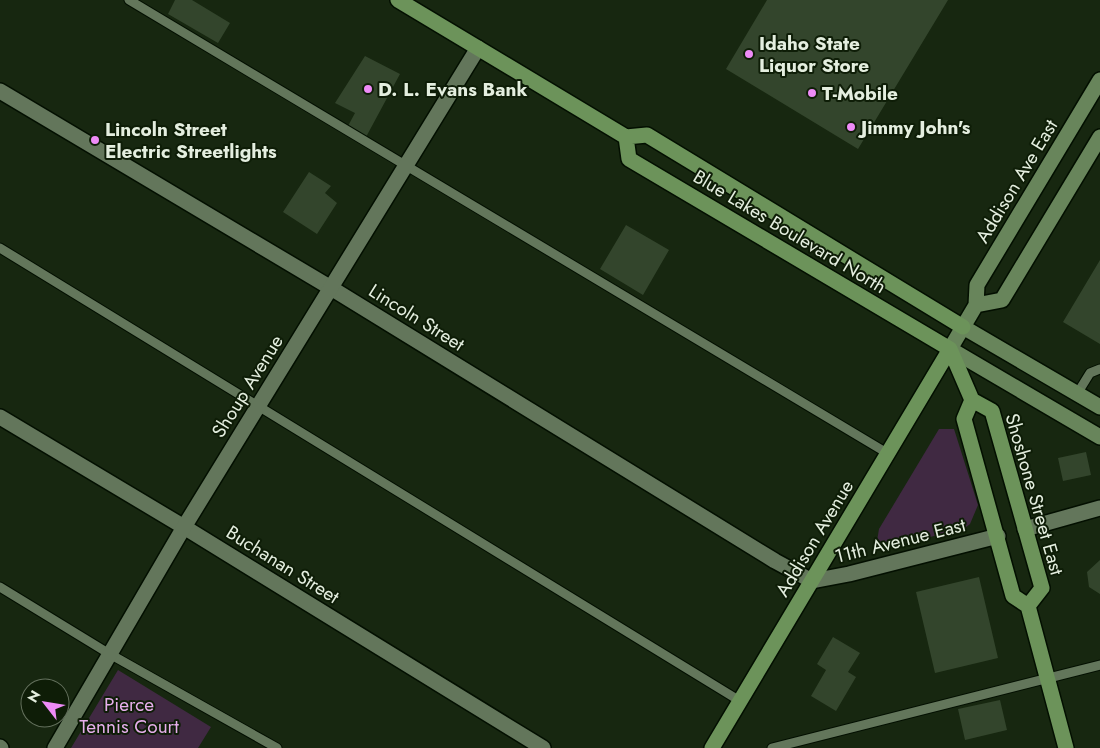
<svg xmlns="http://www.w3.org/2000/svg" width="1100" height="748" font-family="Jost,sans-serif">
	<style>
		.green { fill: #402942 }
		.building { fill: #33452c }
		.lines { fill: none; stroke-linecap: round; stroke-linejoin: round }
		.service-casing { stroke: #030f00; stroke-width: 11 }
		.minor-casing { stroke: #030f00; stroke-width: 18 }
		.tertiary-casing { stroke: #030f00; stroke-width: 18 }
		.secondary-casing { stroke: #030f00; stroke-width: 18 }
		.primary-casing { stroke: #030f00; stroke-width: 18 }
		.service { stroke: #63765b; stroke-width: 9 }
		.minor { stroke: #63765b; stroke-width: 15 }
		.tertiary { stroke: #63765b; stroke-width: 15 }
		.secondary { stroke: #68855b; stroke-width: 15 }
		.primary { stroke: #6c935a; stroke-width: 15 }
		.poi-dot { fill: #ee8bf7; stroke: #0e1d07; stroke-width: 2 }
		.labels { text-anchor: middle; stroke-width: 4; stroke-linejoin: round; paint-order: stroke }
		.poi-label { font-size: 19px; font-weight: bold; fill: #e4eedf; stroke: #0e1d07; text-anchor: start }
		.street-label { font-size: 19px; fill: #e4eedf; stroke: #0e1d07 }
		.park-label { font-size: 19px; fill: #e6aeeb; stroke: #0e1d07 }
	</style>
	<rect width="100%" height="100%" fill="#172710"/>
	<path class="green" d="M939 429H954L978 505 970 524 965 528 895 546 877 541 879 529Z
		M118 670 211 727 198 748H71Z"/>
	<path class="building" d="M175 0H192L230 23 218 43 168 14Z
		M767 0H948L858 149 726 69Z
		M365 56 400 74 366 137 348 126 355 113 335 103Z
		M309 172 331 186 325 193 337 203 317 234 283 212Z
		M626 225 669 250 643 295 600 269Z
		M1100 260V344L1063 322Z
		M1086 452 1091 475 1063 481 1058 458Z
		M1100 560V594L1089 587 1087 572Z
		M979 577 998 658 935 673 916 592Z
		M833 637 860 653 848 672 856 677 836 711 811 696 826 670 817 664Z
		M1000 700 1007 730 965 740 958 709Z"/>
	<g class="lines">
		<g class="service-casing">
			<path id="service" d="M129 0 887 453
				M0 248 740 701
				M1077 394 1090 373 1100 369
				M0 587 108 653 277 748
				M772 748 1100 665"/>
		</g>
		<g class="minor-casing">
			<path id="minor" d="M0 91 331 288 775 561 812 581 849 574 998 536
				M0 417 184 527 543 748
				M1025 529 1100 508
				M0 747 1 748"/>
		</g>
		<g class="tertiary-casing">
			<path id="tertiary" d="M55 748 184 527 478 48"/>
		</g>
		<g class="secondary-casing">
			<path id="secondary" d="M1100 80 977 285 976 305 950 349 1100 437
				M976 305 1002 300 1100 137
				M963 327 1100 407"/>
		</g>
		<g class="primary-casing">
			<path id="primary" d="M398 0 626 137 647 135 963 327
				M626 137 629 159 950 349
				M950 349 972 400 992 411 1042 588 1028 606
				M972 400 964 419 1013 596 1028 606 1066 748
				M712 748 950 349"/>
		</g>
		<use href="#service" class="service"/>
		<use href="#minor" class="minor"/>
		<use href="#tertiary" class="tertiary"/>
		<use href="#secondary" class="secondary"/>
		<use href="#primary" class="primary"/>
	</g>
	<g class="poi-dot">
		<circle cx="749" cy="54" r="5"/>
		<circle cx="368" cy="89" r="5"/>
		<circle cx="812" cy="93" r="5"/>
		<circle cx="851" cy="127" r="5"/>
		<circle cx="95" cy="140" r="5"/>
	</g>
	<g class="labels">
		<g class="poi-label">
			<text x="759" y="50">Idaho State<tspan x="759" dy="22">Liquor Store</tspan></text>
			<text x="378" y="96">D. L. Evans Bank</text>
			<text x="822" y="100">T-Mobile</text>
			<text x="861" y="134">Jimmy John's</text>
			<text x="105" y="136">Lincoln Street<tspan x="105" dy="22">Electric Streetlights</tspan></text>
		</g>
		<g class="street-label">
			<text transform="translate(1016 181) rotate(-59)" y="7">Addison Ave East</text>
			<text transform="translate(790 231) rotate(31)" y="7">Blue Lakes Boulevard North</text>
			<text transform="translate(417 317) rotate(32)" y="7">Lincoln Street</text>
			<text transform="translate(247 386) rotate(-58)" y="7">Shoup Avenue</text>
			<text transform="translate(1035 494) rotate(74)" y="7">Shoshone Street East</text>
			<text transform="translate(814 538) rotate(-59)" y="7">Addison Avenue</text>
			<text transform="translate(900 540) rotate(-14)" y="7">11th Avenue East</text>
			<text transform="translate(283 564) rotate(32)" y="7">Buchanan Street</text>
		</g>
		<g class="park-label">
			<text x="129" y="711">Pierce<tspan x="129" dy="22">Tennis Court</tspan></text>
		</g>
	</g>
	<g transform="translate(45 703) rotate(301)"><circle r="24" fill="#0e1d07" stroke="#64715d"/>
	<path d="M0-4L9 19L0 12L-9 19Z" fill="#ee8bf7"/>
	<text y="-8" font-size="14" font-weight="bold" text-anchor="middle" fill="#e4eedf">N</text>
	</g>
</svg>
